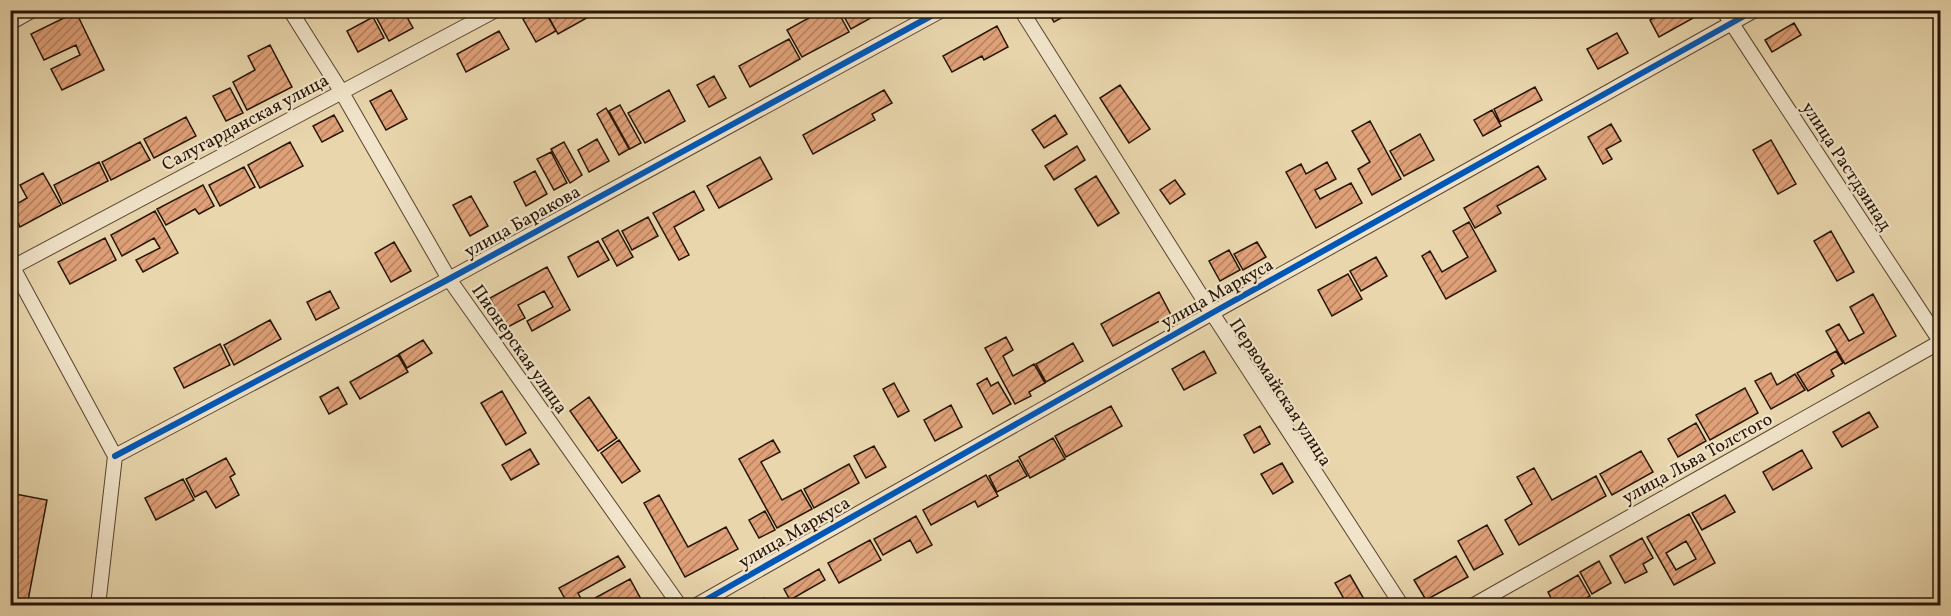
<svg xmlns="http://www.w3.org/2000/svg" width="1951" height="616" font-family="Vollkorn,serif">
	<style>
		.building { fill: url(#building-hatch); stroke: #261405; stroke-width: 1.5; fill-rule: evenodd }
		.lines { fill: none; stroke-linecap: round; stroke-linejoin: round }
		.minor-casing { stroke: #57442f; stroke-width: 16 }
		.minor { stroke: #f1e4ca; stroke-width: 14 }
		.cycleway-casing { stroke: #f1e4ca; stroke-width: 10 }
		.cycleway { stroke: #0057b8; stroke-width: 6 }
		.labels { text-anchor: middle; stroke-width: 4.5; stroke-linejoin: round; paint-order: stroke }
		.street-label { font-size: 18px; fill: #261405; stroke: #f1e4ca }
	</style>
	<defs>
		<pattern id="building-hatch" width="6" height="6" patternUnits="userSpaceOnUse" patternTransform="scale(1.5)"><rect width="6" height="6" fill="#e0a179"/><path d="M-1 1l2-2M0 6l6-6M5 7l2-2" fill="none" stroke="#b58261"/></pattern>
	</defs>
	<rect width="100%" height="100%" fill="#e9d6ad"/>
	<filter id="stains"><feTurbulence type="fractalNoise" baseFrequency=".00333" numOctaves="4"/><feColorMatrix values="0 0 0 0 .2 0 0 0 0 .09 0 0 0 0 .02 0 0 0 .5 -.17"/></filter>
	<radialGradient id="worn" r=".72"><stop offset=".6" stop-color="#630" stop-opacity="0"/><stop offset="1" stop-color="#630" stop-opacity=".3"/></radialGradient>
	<path class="building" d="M379 10H403L413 28 389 41 374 13Z
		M428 10H441L430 16Z
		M540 10H544L556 31 536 42 523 19Z
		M545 10H601L558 34Z
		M823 10H837L849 32 802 57 787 30Z
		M846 10H885L851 29 842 13Z
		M1047 10H1071L1072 12 1054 22Z
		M1654 10H1691L1695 17 1659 37 1650 20 1657 16Z
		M76 12 104 70 62 90 51 69 80 55 76 45 44 60 31 34Z
		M373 17 384 38 358 52 347 31Z
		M1794 23 1801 35 1772 52 1765 40Z
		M997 26 1008 47 984 60 982 56 952 72 943 56Z
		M499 31 509 49 466 72 457 54Z
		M1617 33 1628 53 1598 69 1587 49Z
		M789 39 800 59 750 87 739 66Z
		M270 45 292 87 247 110 233 82 255 70 248 56Z
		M714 76 726 98 709 107 697 85Z
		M1120 85 1150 129 1129 143 1100 98Z
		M1535 87 1542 100 1500 122 1494 109Z
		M230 88 243 113 226 121 213 96Z
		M391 90 407 119 386 130 370 101Z
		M669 90 685 121 645 143 628 113Z
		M884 90 892 103 872 114 875 120 813 154 803 135Z
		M620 105 641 143 630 149 609 111Z
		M606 108 629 149 619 155 597 114Z
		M1492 110 1501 126 1483 136 1474 120Z
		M334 115 343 131 322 142 313 126Z
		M1055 115 1067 134 1044 148 1032 130Z
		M186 117 196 136 154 158 144 139Z
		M1370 121 1401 179 1372 195 1358 169 1370 162 1352 131Z
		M1611 124 1621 141 1606 149 1612 159 1603 164 1588 137Z
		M1420 134 1434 160 1404 176 1390 151Z
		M597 139 609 161 589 172 578 150Z
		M1771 140 1796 184 1778 194 1753 150Z
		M140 142 150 160 111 180 102 162Z
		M290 142 303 166 260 188 248 165Z
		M564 142 582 175 570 183 551 149Z
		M1077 146 1085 160 1054 180 1045 166Z
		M551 152 567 183 554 190 537 159Z
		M760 157 772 179 719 208 707 186Z
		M99 162 108 181 63 204 54 185Z
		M1327 162 1336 179 1315 190 1320 199 1351 183 1362 203 1316 228 1286 172 1301 164 1306 174Z
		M1538 166 1546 179 1497 206 1501 213 1475 228 1464 208Z
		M244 167 255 187 220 206 209 185Z
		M535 171 547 194 526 206 514 182Z
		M43 173 61 205 20 227 10 208 27 198 20 185Z
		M1096 176 1119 213 1098 226 1075 189Z
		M1175 180 1185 194 1170 204 1160 190Z
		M203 185 214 206 199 214 195 209 166 225 157 209Z
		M694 191 704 210 674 227 689 255 679 260 653 213Z
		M471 196 488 226 470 236 453 205Z
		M155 211 178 253 143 272 136 260 160 248 154 238 122 256 111 235Z
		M648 217 658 236 632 250 622 231Z
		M1469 222 1496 271 1446 299 1422 256 1430 251 1442 272 1468 257 1453 231Z
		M618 230 633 257 617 266 602 239Z
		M1831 231 1854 272 1837 281 1814 241Z
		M105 238 116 260 70 284 58 262Z
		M598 241 609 260 578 277 568 257Z
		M394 242 411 271 391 282 375 253Z
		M1257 242 1266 257 1243 270 1234 254Z
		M1229 250 1240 270 1220 281 1209 261Z
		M1376 257 1387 276 1361 291 1350 271Z
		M547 267 570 310 532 331 527 321 553 307 544 291 518 305 525 318 506 328 490 298Z
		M1348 274 1362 299 1332 316 1318 290Z
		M1940 290V304L1935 294Z
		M330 291 339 308 316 320 307 302Z
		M1159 292 1171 315 1113 346 1101 324Z
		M1873 294 1896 336 1845 364 1826 331 1839 324 1849 341 1864 333 1850 307Z
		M270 320 281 339 234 365 224 345Z
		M1006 337 1013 350 1003 356 1013 376 1034 364 1045 383 1029 392 1031 396 1015 404 985 348Z
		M423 340 432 353 407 368 399 354Z
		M1073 343 1083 361 1046 382 1036 364Z
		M220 344 230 365 184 388 174 368Z
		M1204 351 1216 373 1184 390 1172 369Z
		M1836 351 1843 363 1831 370 1834 376 1808 391 1797 373Z
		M398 355 408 372 360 399 350 382Z
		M1771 373 1777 385 1795 374 1805 390 1771 409 1755 381Z
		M987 378 991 386 998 382 1011 404 993 414 977 384Z
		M894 383 909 411 898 417 883 389Z
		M338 387 347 404 329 414 320 397Z
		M1745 388 1758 413 1710 440 1696 415Z
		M502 391 526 433 506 445 481 403Z
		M589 397 617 438 598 451 570 411Z
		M951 405 962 427 935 441 924 420Z
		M1111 406 1122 426 1066 457 1055 436Z
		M1869 412 1878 427 1842 447 1833 432Z
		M1696 423 1706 441 1678 457 1668 439Z
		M1260 426 1270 444 1254 453 1244 435Z
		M1053 438 1065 459 1030 478 1019 457Z
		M619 440 640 471 622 483 601 453Z
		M773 440 780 452 761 462 782 500 801 490 812 509 777 528 739 459Z
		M874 446 886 467 866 478 854 456Z
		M530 449 539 464 511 480 502 465Z
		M1802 450 1812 468 1773 490 1763 472Z
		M1641 451 1653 472 1612 495 1600 474Z
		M226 458 235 474 230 477 239 495 216 508 206 491 195 497 186 479Z
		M1018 460 1027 476 997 492 989 476Z
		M1282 463 1293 482 1273 494 1261 474Z
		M849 464 859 483 814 508 804 489Z
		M1534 468 1552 500 1596 476 1606 496 1519 545 1505 520 1532 504 1517 477Z
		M986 475 998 496 978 507 975 501 931 525 923 510Z
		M183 479 194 500 156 520 145 498Z
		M10 493 47 500 27 606H10Z
		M659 495 688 547 726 527 738 549 685 577 644 503Z
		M1725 495 1735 512 1702 530 1692 513Z
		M765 511 775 530 759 538 749 520Z
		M1689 514 1715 563 1674 585 1647 537ZM1686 541 1696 559 1676 570 1666 553Z
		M916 516 932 545 917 553 910 540 883 555 874 539Z
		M1487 525 1503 554 1474 570 1458 541Z
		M1642 538 1653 558 1643 564 1647 572 1625 583 1610 556Z
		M870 540 881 560 839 583 828 563Z
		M618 556 625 567 578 593 584 604 630 579 642 601 634 606H569L559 588Z
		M1456 556 1468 577 1426 600 1414 580Z
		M1599 561 1611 583 1592 594 1580 572Z
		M819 569 825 580 790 600 784 589Z
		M1350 575 1368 606H1348L1335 583Z
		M1578 575 1590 596 1573 606H1555L1548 592Z
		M764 598 768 606H750Z"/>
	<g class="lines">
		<g class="minor-casing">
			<path id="minor" d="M290 10 341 91 449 279 680 606
				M1021 10 1212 313 1402 606
				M1723 10 1940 341
				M10 23 33 10
				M10 262 115 456 98 606
				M13 267 496 10
				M115 456 449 279 942 10
				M695 606 1212 313 1755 10
				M1472 606 1940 342"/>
		</g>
		<use href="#minor" class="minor"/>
		<g class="cycleway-casing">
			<path id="cycleway" d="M115 456 449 279 942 10
				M695 606 1212 313 1755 10"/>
		</g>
		<use href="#cycleway" class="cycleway"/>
	</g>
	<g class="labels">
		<g class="street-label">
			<text transform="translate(245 122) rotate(-28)" y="6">Салугарданская улица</text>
			<text transform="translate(1847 166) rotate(57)" y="6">улица Растдзинад</text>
			<text transform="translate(522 221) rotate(-29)" y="6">улица Баракова</text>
			<text transform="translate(1217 293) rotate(-29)" y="6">улица Маркуса</text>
			<text transform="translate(520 349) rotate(55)" y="6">Пионерская улица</text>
			<text transform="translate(1281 392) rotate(57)" y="6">Первомайская улица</text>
			<text transform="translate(1697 458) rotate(-29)" y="6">улица Льва Толстого</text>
			<text transform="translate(794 532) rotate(-30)" y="6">улица Маркуса</text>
		</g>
	</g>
	<rect width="1951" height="616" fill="none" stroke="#e9d6ad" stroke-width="36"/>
	<rect x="12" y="12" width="1927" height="592" fill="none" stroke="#261405" stroke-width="3"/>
	<rect x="18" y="18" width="1915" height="580" fill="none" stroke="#261405" stroke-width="1.5"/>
	<rect width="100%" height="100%" filter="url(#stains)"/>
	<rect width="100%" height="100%" fill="url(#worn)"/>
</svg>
